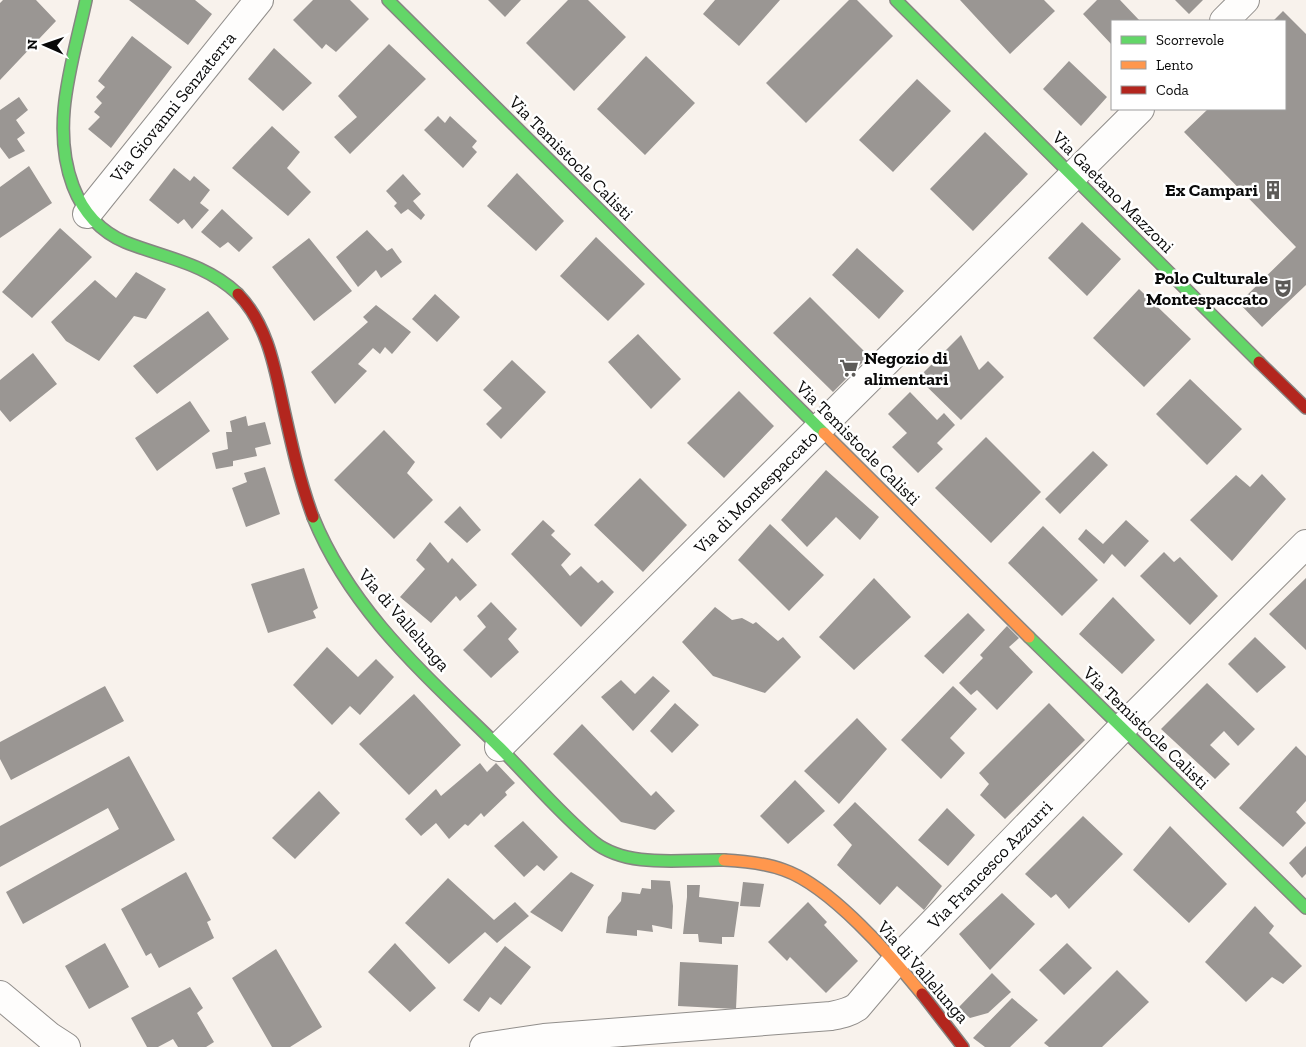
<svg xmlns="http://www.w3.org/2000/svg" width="1306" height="1047" font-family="'Zilla Slab',serif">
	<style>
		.building { fill: #9a9693 }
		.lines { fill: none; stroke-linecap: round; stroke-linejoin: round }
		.street-casing { stroke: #918e8b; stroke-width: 30 }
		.fast-casing { stroke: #878582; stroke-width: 14 }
		.slow-casing { stroke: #878582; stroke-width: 14 }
		.jam-casing { stroke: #878582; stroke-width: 14 }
		.street { stroke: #fefdfc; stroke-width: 28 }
		.fast { stroke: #63d668; stroke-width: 11 }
		.slow { stroke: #ff974d; stroke-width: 11 }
		.jam { stroke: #b3261e; stroke-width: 11 }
		.labels { text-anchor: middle; stroke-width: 5; stroke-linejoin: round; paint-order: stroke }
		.street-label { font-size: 18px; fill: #090909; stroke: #fff }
		.poi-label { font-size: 18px; font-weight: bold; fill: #090909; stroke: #fff; text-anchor: end }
	</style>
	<rect width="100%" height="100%" fill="#f8f2ec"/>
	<path class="building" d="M3 0H36L56 21 0 80V3Z
		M129 0H195L212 14 188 45Z
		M313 0H350L369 19 336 52 326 44 322 49 293 20Z
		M488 0H521L505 17Z
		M568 0H588L626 37 574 91 526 43Z
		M715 0H780L739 46 703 14Z
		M849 0H857L893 36 806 123 766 83Z
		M960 0H1044L1055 11 1010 54Z
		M1097 0H1120L1140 21H1112V45L1083 14Z
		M1175 0H1203L1189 14Z
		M1283 11 1306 34V285L1262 327 1239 303 1296 247 1184 132 1208 109H1285V21H1273Z
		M132 36 172 67 111 148 88 129 100 117 94 112 102 103 96 97 105 87 98 81Z
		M389 44 426 79 350 154 334 137 357 117 338 96Z
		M274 48 312 83 283 111 248 79Z
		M646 56 695 103 645 155 597 109Z
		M1069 61 1107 97 1081 126 1043 89Z
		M917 79 951 111 893 172 859 140Z
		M19 97 28 110 16 120 25 133 17 139 25 151 9 159 0 147V110Z
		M438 116 445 123 450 116 477 141 472 147 477 152 463 168 424 130Z
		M272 126 300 152 287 168 311 192 288 216 232 168Z
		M985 132 1028 174 973 231 930 189Z
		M29 166 52 203 0 238V187Z
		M174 168 190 181 194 176 210 190 200 203 209 210 192 229 184 219 178 224 149 200Z
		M517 173 564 221 536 251 487 206Z
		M403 174 421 194 413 201 425 215 421 220 408 209 401 214 394 206 397 203 386 191Z
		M222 209 253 238 239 252 228 242 220 248 201 232Z
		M1082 222 1121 259 1087 296 1048 258Z
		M60 228 92 257 32 318 2 292Z
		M367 230 387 251 392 248 402 262 381 278 376 270 358 287 336 257Z
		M596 237 645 284 608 321 560 276Z
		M309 238 352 291 314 321 272 267Z
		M857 248 904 291 879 319 832 275Z
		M136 272 166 289 146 319 134 316 99 361 66 341 51 322 95 280 116 298Z
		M1139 289 1191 339 1144 387 1093 338Z
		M435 294 460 317 437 342 412 319Z
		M810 297 869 356 833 392 773 333Z
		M376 305 411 332 392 354 385 347 380 354 373 348 358 364 367 371 335 404 311 372 368 322 363 317Z
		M208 311 229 339 157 394 133 366Z
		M638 334 681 379 651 409 608 362Z
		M961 335 979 370 988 361 1004 377 961 420 918 378Z
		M33 353 57 384 10 422 0 410V380Z
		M512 360 546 392 501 439 486 424 502 408 483 390Z
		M1190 379 1242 429 1207 465 1156 414Z
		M739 391 774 426 724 478 687 443Z
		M910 392 937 420 944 413 955 425 937 443 943 449 918 473 892 447 907 433 888 414Z
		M190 401 210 431 157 471 135 438Z
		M246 416 248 426 265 422 271 444 255 448 257 456 233 461V466L216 469 212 453 228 449 226 432H232L230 421Z
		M384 430 415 462 407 473 433 500 394 539 334 480Z
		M986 437 1041 492 991 543 935 488Z
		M1093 451 1108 465 1060 514 1045 499Z
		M265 467 280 514 246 527 232 488 247 482 244 473Z
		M826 470 879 517 860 540 836 517 807 547 781 520Z
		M1262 474 1286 499 1232 561 1190 520 1236 475 1250 487Z
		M640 478 687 525 643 572 594 525Z
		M460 506 481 530 467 543 444 522Z
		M543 520 555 531 551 535 571 554 561 565 570 576 581 566 598 583 602 580 614 592 581 627 511 554Z
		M1126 520 1149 541 1125 567 1112 554 1104 564 1078 539 1086 529 1103 544Z
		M770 524 824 575 789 611 738 560Z
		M1043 526 1098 580 1062 616 1008 563Z
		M430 542 448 563 452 558 477 585 460 601 456 596 431 623 400 597 425 569 416 560Z
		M1164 552 1174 562 1180 557 1218 596 1190 625 1140 576Z
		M304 568 318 608 313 611 316 618 268 633 251 584Z
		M874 578 911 617 854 670 819 637Z
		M1306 578V650L1269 614Z
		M1113 597 1155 640 1122 674 1079 634Z
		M491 602 517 629 508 639 519 652 491 678 463 650 486 627 477 616Z
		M715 607 732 620 742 618 753 624 756 622 778 641 783 637 801 657 765 693 713 676 682 642Z
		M968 613 985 630 943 674 924 656Z
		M1007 626 1019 638 1009 647 1033 672 997 710 977 690 971 695 959 683 983 658 980 655Z
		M1255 637 1286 667 1257 693 1228 664Z
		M327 647 358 677 376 659 394 677 360 715 350 706 332 725 293 685Z
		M653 676 670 691 633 731 601 697 621 680 635 694Z
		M1207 683 1255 729 1238 746 1224 731 1210 745 1230 764 1215 779 1161 729Z
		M105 686 124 721 11 780 0 759V742Z
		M953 686 977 709 950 738 965 753 941 779 901 740Z
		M414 694 461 745 409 795 359 744Z
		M675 703 699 725 672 753 650 731Z
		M1049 703 1085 740 1005 819 980 795 989 784 979 773Z
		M857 718 887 749 839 804 804 771Z
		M582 724 651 796 656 791 675 811 655 830 621 822 553 754Z
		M1296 746 1306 756V801L1296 812 1306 823 1283 847 1239 808Z
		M129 756 175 840 23 924 6 892 119 829 108 808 0 867V826Z
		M480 763 487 772 496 763 515 783 505 792 507 795 484 817 481 813 468 826 465 824 449 839 436 823 421 836 405 819 436 789 441 796Z
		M795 780 825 811 788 844 760 816Z
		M319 791 340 813 295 859 272 838Z
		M855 802 942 886 924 910 897 886 880 905 837 865 852 845 833 825Z
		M947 808 975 835 948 866 918 840Z
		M1083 816 1123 854 1069 909 1056 894 1051 898 1025 874Z
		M523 821 558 857 544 871 537 865 524 877 494 846Z
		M1170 826 1227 884 1189 923 1133 870Z
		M1306 846V874L1302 878 1289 863Z
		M186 872 211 920 207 922 214 938 159 968 151 953 146 956 121 909Z
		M571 872 594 885 562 932 530 912Z
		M448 878 494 920 515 902 529 916 497 943 485 932 449 964 405 923Z
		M651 880 670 881 673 906 672 929 652 925 653 932 637 930V936L606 933 608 917 621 901 622 892 640 894 642 888 651 889Z
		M743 882 764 884 760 907 740 906Z
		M687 885H700L699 897 739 902 734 937H722V944L699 942 698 934H683L687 897Z
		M1002 893 1035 924 990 970 959 934Z
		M808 902 827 922 824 925 858 961 826 993 790 957 787 961 768 942Z
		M1255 906 1274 926 1269 933 1302 966 1283 984 1272 977 1246 1002 1205 962Z
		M105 943 129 987 89 1009 65 966Z
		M395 943 436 988 410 1012 368 972Z
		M1067 943 1092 968 1064 995 1039 970Z
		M505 946 531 967 501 1005 490 997 479 1012 463 1000Z
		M276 949 322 1027 290 1047H272L232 978Z
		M680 962 738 965 736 1009 678 1006Z
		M1117 970 1149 1002 1102 1047H1049L1044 1043Z
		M992 973 1011 992 988 1013 970 1018 958 1008Z
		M190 987 203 1008 197 1013 214 1042 206 1047H178L173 1039 158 1047H147L131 1018Z
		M1012 998 1038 1020 1010 1047H985L973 1038Z"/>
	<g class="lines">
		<g class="street-casing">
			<path id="street" d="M1224 21 1245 0
				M87 214 259 0
				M499 747 1140 109
				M0 995 49 1036 66 1047
				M484 1047 544 1038 831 1016C841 1014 848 1013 857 1007L896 961 1121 729 1306 544"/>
		</g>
		<g class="fast-casing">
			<path id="fast" d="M86 0C73 61 50 125 73 186 83 212 99 231 125 242 165 258 205 263 238 294
				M388 0 824 433
				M896 0 1259 362
				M313 517C352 613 428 677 500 748 531 779 560 814 594 842 628 869 683 859 724 860
				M1029 637 1306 908"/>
		</g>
		<g class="slow-casing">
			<path id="slow" d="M824 433 1029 637
				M724 860C744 861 765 863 784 870 830 886 891 956 922 994"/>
		</g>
		<g class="jam-casing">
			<path id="jam" d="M238 294C268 325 275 369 284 410 292 446 300 482 313 517
				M1259 362 1306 408
				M922 994 963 1047"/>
		</g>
		<use href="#street" class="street"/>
		<use href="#fast" class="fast"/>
		<use href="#slow" class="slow"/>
		<use href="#jam" class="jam"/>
	</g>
	<defs>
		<g id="building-bare" transform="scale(1.5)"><path d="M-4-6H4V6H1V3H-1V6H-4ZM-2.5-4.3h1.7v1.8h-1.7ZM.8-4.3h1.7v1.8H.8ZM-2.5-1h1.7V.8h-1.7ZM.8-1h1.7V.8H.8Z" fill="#5d5b58" stroke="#fff" stroke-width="2.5" paint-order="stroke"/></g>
		<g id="theatre-bare" transform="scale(1.5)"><path d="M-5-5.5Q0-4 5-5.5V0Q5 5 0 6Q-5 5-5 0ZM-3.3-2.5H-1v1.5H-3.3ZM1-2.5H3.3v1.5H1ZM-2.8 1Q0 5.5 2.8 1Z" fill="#5d5b58" stroke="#fff" stroke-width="2.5" paint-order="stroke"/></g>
		<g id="supermarket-bare" transform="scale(1.5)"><path d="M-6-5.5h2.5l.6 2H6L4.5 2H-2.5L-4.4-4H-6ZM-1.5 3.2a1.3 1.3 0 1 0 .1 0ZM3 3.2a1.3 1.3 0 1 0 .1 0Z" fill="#5d5b58" stroke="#fff" stroke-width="2.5" paint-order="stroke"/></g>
	</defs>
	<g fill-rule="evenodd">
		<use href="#building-bare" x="1273" y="190"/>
		<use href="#theatre-bare" x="1283" y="288"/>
		<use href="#supermarket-bare" x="849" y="368"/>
	</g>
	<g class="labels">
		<g class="street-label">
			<text transform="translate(173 107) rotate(-51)" y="6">Via Giovanni Senzaterra</text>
			<text transform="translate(571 158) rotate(45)" y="6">Via Temistocle Calisti</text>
			<text transform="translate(1113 192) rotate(45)" y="6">Via Gaetano Mazzoni</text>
			<text transform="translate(858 443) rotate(45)" y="6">Via Temistocle Calisti</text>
			<text transform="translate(756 492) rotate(-45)" y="6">Via di Montespaccato</text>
			<text transform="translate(404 620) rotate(49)" y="6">Via di Vallelunga</text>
			<text transform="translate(1146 728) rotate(44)" y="6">Via Temistocle Calisti</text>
			<text transform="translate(990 865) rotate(-46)" y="6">Via Francesco Azzurri</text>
			<text transform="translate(923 972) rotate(49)" y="6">Via di Vallelunga</text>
		</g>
		<g class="poi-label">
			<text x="1258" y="196">Ex Campari</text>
			<text x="1268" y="284">Polo Culturale<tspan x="1268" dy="21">Montespaccato</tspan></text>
			<text x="864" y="364" text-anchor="start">Negozio di<tspan x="864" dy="21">alimentari</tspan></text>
		</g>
	</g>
	<rect x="1111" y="20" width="175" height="90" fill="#ffffff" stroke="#9d9d9d"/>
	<rect x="1121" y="36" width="25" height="8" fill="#63d668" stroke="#9d9d9d"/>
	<text x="1156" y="45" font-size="15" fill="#090909">Scorrevole</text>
	<rect x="1121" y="61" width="25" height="8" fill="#ff974d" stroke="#9d9d9d"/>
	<text x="1156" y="70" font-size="15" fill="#090909">Lento</text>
	<rect x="1121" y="86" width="25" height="8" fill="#b3261e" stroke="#9d9d9d"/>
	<text x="1156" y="95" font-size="15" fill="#090909">Coda</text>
	<g transform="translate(45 45) rotate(272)" stroke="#ffffff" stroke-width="4" paint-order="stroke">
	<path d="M0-4L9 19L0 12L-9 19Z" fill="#090909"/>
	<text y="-8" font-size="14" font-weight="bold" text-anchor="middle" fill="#090909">N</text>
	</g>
</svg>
